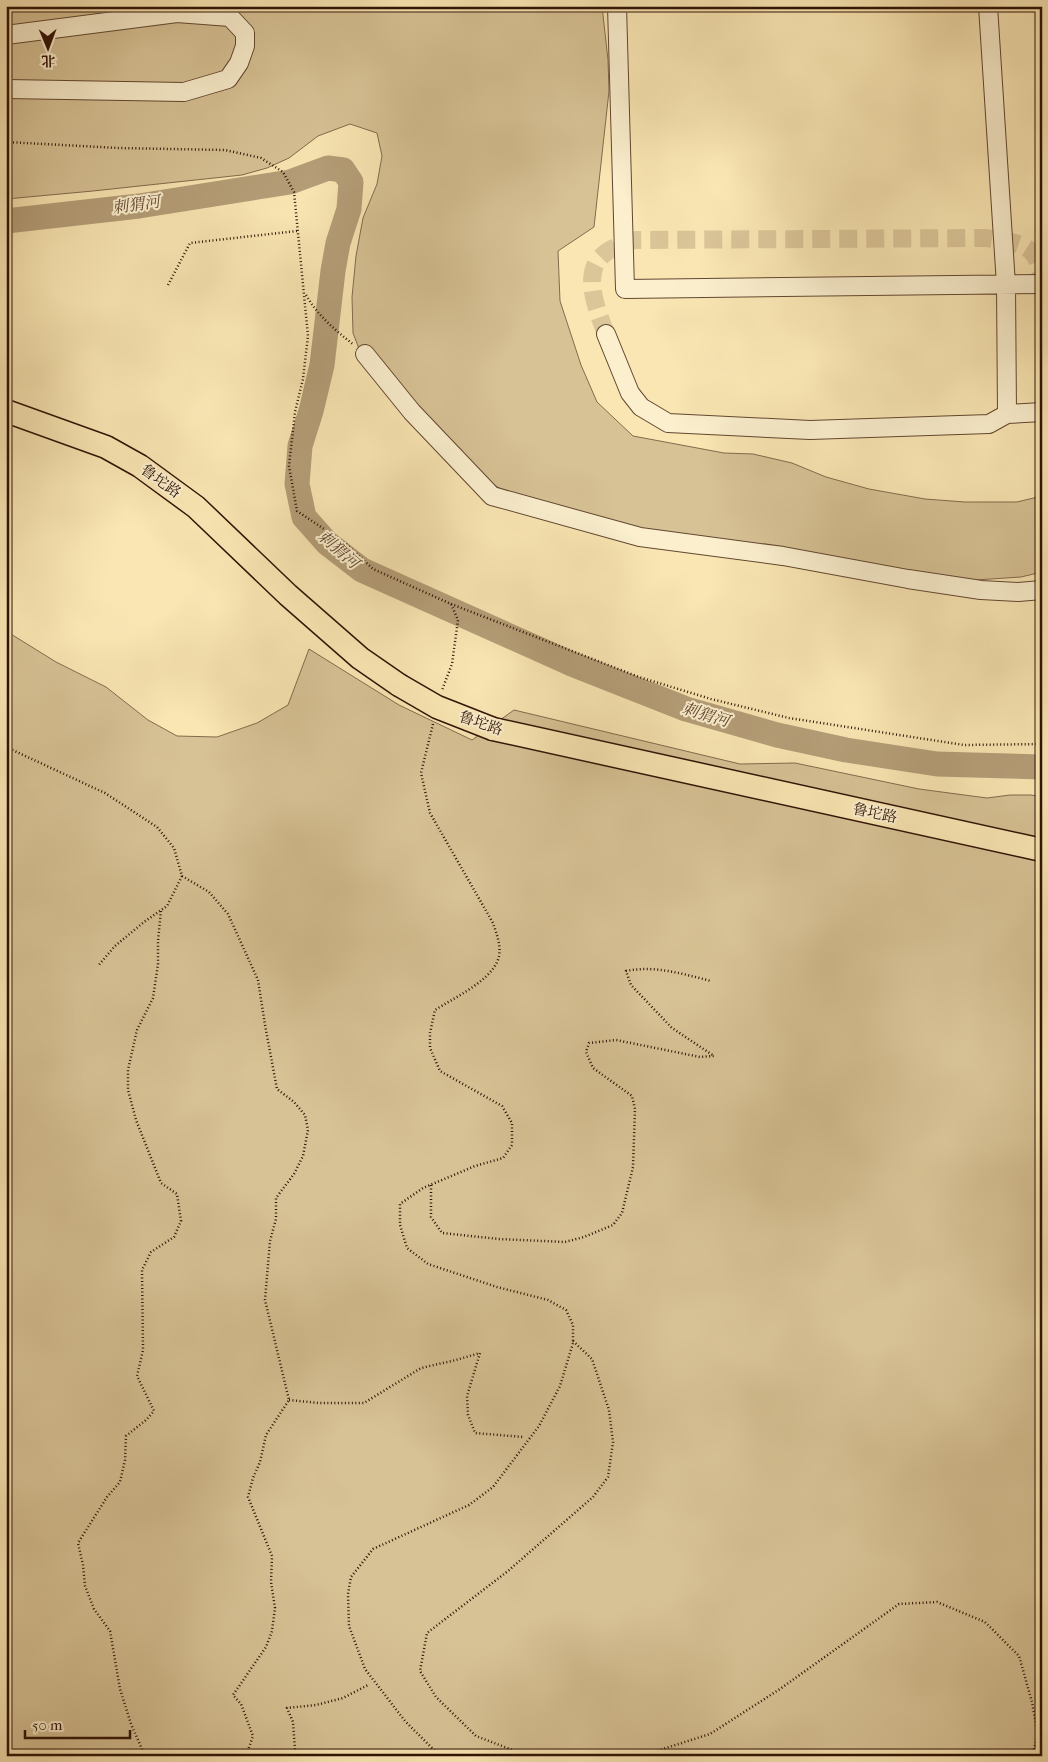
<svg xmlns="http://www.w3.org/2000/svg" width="1048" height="1762" font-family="'IM FELL French Canon','Noto Serif SC',serif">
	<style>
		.green { fill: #d7c295; stroke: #846a4d }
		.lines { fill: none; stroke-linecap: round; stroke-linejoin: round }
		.river { stroke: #b59e78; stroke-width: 25 }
		.minor-tunnel { stroke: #dbc699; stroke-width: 18; stroke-dasharray: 18 9; stroke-linecap: butt }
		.minor-casing { stroke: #624730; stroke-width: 20 }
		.major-casing { stroke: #301205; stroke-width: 25 }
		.path { stroke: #301205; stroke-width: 2.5; stroke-dasharray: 1 2.5; stroke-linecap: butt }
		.minor { stroke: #fbefce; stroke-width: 18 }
		.major { stroke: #f9e6b3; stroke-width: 22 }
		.major-bridge-casing { stroke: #301205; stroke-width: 25; stroke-linecap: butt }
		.major-bridge { stroke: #f9e6b3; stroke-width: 22 }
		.labels { text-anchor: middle; stroke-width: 4; stroke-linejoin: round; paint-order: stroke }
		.street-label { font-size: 15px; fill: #301205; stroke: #fbefce }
		.water-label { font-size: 16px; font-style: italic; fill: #654a33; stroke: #fbefce }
	</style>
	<rect width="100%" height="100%" fill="#f9e6b3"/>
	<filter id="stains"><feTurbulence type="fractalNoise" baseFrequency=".004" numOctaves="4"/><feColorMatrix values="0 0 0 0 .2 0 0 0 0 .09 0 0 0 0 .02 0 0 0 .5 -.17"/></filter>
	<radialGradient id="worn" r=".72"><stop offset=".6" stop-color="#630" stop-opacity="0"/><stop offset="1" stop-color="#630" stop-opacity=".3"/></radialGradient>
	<path class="green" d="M6 6H602L608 60 609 91 594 227 558 251 560 301 581 365 597 402 633 436 724 453 753 454 792 463 826 477 869 489 925 499 965 502H1017L1042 496V572L1021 577 975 580 649 539 522 500 477 476 363 359 353 333 352 297 356 256 363 218 377 184 382 156 377 133 350 124 318 136 289 158 267 168 242 175 93 191 6 199Z
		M6 631 56 662 106 687 148 720 177 736 217 737 257 723 288 705 309 649 399 705 472 740 514 710 740 764 795 763 919 789 987 798 1010 795H1031L1042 797V1756H6Z"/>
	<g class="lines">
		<path class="river" d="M6 221 139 206 258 187 290 182 328 168 343 170 351 182 349 209 338 243 333 271 322 365 311 411 300 446 297 484 304 517 327 543 362 570 572 664 686 709 777 735 846 750 937 764 1042 767"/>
		<path class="minor-tunnel" d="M606 334C598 312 582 276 601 257 609 248 625 243 635 240L986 238C1002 241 1028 241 1036 258 1039 264 1040 271 1042 277"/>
		<g class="minor-casing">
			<path id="minor" d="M617 6 625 289 1042 284
				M988 6 1006 285 1007 414 1042 412
				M6 35 177 13 230 17 245 33V46L239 63 228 79 184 92 6 89
				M606 334 630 393 641 407 668 423 810 430 989 424 1007 414
				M365 354 412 412 492 496 640 537 783 556 908 579 981 590 1018 592 1042 590"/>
		</g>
		<g class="major-casing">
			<path id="major" d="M6 411 106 447 140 466 196 507 288 595 360 658 399 685
				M493 729 1042 850"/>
		</g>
		<path class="path" d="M6 142 118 148 225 150 261 158 283 172 294 192 308 336 303 379 295 412 289 466 297 511 345 543 373 569 451 604 458 620 452 664 442 690
			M168 285 190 243 297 231
			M306 295C318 316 335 330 354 345
			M451 604 639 677 711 699 789 718 964 745 1042 744
			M433 724 421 773 430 813 493 923C497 935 503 950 497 962 488 982 454 998 435 1010L430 1033V1048L440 1071 502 1106 512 1123V1145L503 1158 475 1166 423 1188 400 1204V1225L407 1248 428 1264 497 1287 548 1300 566 1310 573 1325V1343L560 1386 539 1426 493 1487 469 1505 373 1549 351 1577 348 1594 349 1626 365 1669 405 1721 434 1750 441 1756
			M6 747 105 793 157 827 174 848 182 876 167 906 144 922 115 946 98 966
			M182 876 209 892 228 914 258 980 265 1025 277 1089 294 1102 305 1115 308 1130 303 1156 294 1174 276 1198V1219L270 1241 265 1300 289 1400 266 1435 260 1462 253 1478 248 1497 272 1556 271 1582 275 1608 272 1631 266 1647 233 1695 241 1704 253 1736 246 1756
			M431 1185V1217L442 1233 499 1239 565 1242 584 1237 613 1225 622 1213 633 1167 635 1109 632 1096 593 1068 586 1052 589 1043 616 1040 700 1057 714 1056 672 1028 631 985 626 971C655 965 683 974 711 981
			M289 1400 319 1403H364L421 1368 456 1360 480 1353 467 1396 468 1415 475 1433 523 1437
			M145 1756 131 1724 120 1689 110 1631 94 1609 85 1586 83 1565 78 1543 107 1497 120 1482 125 1460 126 1436 146 1420 154 1411 137 1376 143 1350 142 1270 151 1252 174 1237 181 1221 177 1194 161 1183 136 1120 128 1090V1070L137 1030 153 998 158 964V941L161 910
			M297 1756 295 1750 293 1722 287 1708 316 1705 343 1698 368 1685
			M528 1756 476 1736 436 1697 420 1671 427 1633 508 1571 593 1497 608 1477 613 1442 609 1410 592 1359 573 1341
			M641 1756 710 1734 780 1689 899 1604 937 1602 985 1622 1019 1656 1032 1702 1038 1735 1032 1756"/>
		<use href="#minor" class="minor"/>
		<use href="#major" class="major"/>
		<g class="major-bridge-casing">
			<path id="major-bridge" d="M399 685 437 707 493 729"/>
		</g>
		<use href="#major-bridge" class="major-bridge"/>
	</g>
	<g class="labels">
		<g class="street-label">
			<text transform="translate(161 481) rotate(36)" y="5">鲁坨路</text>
			<text transform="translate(481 723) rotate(19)" y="5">鲁坨路</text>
			<text transform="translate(875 813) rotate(12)" y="5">鲁坨路</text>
		</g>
		<g class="water-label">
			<text transform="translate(136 204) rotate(-8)" y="6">刺猬河</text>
			<text transform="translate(339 549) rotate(41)" y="6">刺猬河</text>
			<text transform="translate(706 714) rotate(17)" y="6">刺猬河</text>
		</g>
	</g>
	<rect width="1048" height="1762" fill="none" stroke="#f9e6b3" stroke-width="25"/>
	<rect x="8" y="8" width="1033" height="1747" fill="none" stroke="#301205" stroke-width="2.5"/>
	<rect x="12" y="12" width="1023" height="1737" fill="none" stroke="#301205"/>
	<g transform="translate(48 48) rotate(179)" stroke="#fbefce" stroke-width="4" paint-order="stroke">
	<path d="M0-4L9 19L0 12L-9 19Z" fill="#301205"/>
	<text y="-8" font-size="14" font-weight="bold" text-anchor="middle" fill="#301205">北</text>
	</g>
	<path d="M25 1730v8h105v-8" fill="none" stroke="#301205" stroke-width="2.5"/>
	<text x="32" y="1730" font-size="15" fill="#301205" stroke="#fbefce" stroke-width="4" paint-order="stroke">50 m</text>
	<rect width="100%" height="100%" filter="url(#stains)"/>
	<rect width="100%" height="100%" fill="url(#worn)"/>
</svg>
